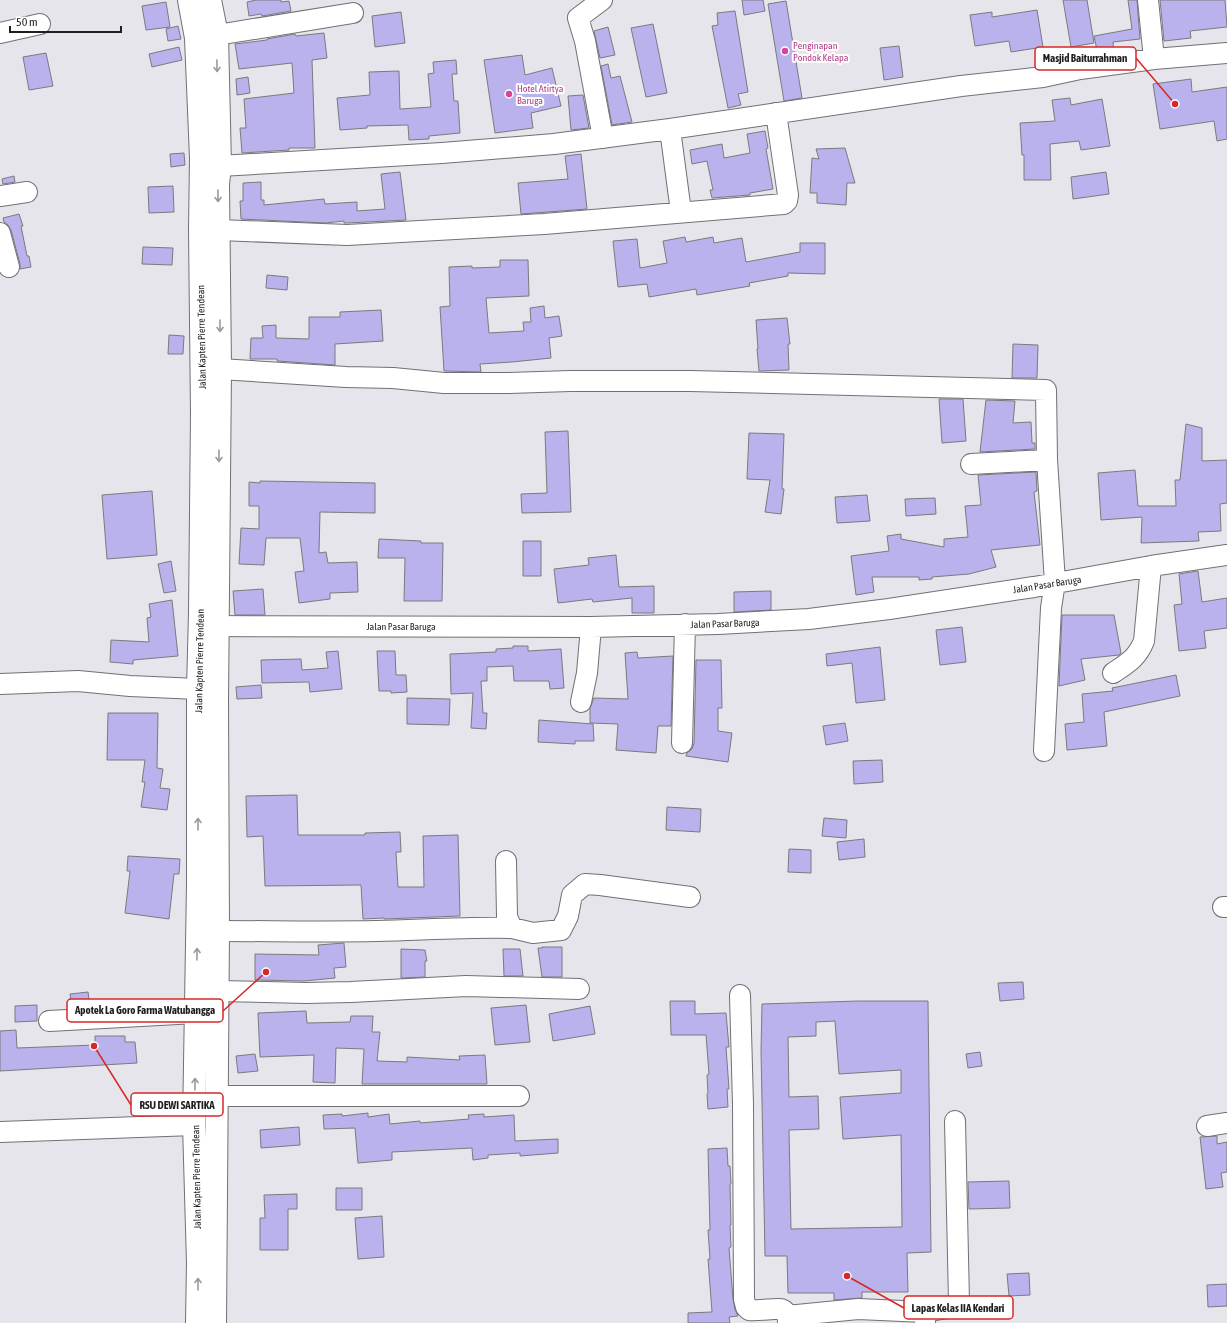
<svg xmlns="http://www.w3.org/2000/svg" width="1227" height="1323" font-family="'Asap Condensed',sans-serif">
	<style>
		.building { fill: #b9b2ec; stroke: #7a7a7f; fill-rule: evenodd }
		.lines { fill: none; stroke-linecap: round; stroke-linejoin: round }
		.minor-casing { stroke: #717075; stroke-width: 22 }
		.highway-casing { stroke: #717075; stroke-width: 24 }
		.minor { stroke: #fff; stroke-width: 20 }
		.highway { stroke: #fff; stroke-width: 22 }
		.oneway { stroke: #9a9a9b }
		.hotel-dot { fill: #d1479c; stroke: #fff; stroke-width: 1.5 }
		.labels { text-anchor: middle; stroke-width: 4; stroke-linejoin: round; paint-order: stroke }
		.hotel-label { font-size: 10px; fill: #b23c85; stroke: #fff; text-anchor: start }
		.street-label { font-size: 10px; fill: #1f1f21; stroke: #fff }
		.leader { fill: none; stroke: #d62828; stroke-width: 1.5 }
		.callout-dot { fill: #d62828; stroke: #fff; stroke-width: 1.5 }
		.callout { fill: #fff; stroke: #d62828; stroke-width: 1.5 }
		.callout-label { font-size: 11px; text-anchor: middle; font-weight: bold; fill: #1f1f21 }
	</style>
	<rect width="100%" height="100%" fill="#e6e5eb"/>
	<path class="building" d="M256 0H281V2L289 1 291 11 262 16 261 14 249 16 247 2Z
		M742 0H763L765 11 744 15Z
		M1063 0H1087L1094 43 1071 47Z
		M1128 0H1137L1140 39 1113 42 1114 53 1098 55 1094 36 1132 29Z
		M1160 0H1225L1227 27 1190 31 1191 38 1164 41Z
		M786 1 802 98 784 101 768 4Z
		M166 2 170 27 146 30 142 6Z
		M1037 10 1043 47 1011 52 1009 41 975 46 970 15 992 12V17Z
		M735 11 748 92 738 94 741 105 728 108 712 26 718 25 717 13Z
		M401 12 405 43 375 47 372 16Z
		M653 24 667 93 646 97 631 28Z
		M178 26 181 39 168 41 166 29Z
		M608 27 615 55 600 58 594 31Z
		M324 33 327 58 312 60 315 148H289V150L242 153 240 128H246L244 99 294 93 292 63 239 69 235 44 267 40V39L295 34 296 36Z
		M899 46 903 77 884 80 880 48Z
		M179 47 182 60 152 67 149 54Z
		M46 53 53 86 29 90 23 57Z
		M522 55 525 75 552 68 561 106 531 113 533 128 495 133 484 60Z
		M456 60 457 74H452L454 101H458L460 133 429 136V139L409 140 408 125 367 126V128L340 130 337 98 370 95 369 72 399 71 400 109 431 107 428 74 434 73 433 62Z
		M608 64 611 78 620 76 632 122 612 125 601 66Z
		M248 77 250 93 237 95 236 79Z
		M1191 79 1192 92 1227 87V139L1217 141 1214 121 1160 129 1153 84Z
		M583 95 589 128 571 130 568 96Z
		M1070 98 1071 105 1102 99 1110 146 1081 150 1079 141 1050 144 1051 180H1024V155H1022L1020 123 1055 121 1052 100Z
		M765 131 768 148 766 149 773 189 750 193V195L712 198 710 190H713L707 161 692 164 690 150 722 144 724 158 750 153 747 134Z
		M845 148 855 183H847L846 205 817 203V193H810L812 158 819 159 816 149Z
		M184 153 185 165 171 167 170 154Z
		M581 154 587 209 521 214 518 183 568 179 565 156Z
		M400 172 406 220 347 223H344V221L325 223 241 219 240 201H243V183L261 182V200H264V205L324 199 325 204 357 202V211L385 209 381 174Z
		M1106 172 1109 194 1073 199 1071 177Z
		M14 176 15 182 3 184 2 179Z
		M173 186 174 212 149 213 148 187Z
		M19 214 23 226H21L27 256H29L31 267 20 269V264L11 230 8 225 4 222 3 218Z
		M685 237 686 242 713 237 714 243 742 238 746 262 800 252V243H825V274L788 273V276L749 283 750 286 697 295 696 289 649 297 647 284 618 287 613 241 637 239 640 268 667 263 663 241Z
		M143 247 173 248 172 265 142 264Z
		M500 260H528L529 296 486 298 489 333 524 331 523 322H531L530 308 544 306 545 318 559 316 562 336 549 338 551 358 512 362 480 364 481 372 444 371 440 307 450 306 449 267 472 266V268L500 267Z
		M267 275 288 277 287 290 266 288Z
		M381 310 383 341 335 344V365L277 361V359H250L251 338H263L262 326 276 325V338L309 339V317H340V312Z
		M787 318 790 344H788L789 370 759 371 757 349H758L756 320Z
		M169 335 184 336 183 354H168Z
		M1013 344 1038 345 1037 378H1012Z
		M939 399H963L966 441 942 443Z
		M986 400 1015 401 1013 423 1031 422 1032 443H1035V449L980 452Z
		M1186 424 1202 428V461L1227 460V503L1220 504 1221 531 1198 532 1199 541 1141 543 1142 517 1101 520 1098 473 1135 470 1138 506H1176L1175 480H1180Z
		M568 431 571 512 522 513 521 494 547 493 545 432Z
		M749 433 784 434 782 489H784L781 514 765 512 770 480 747 479Z
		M1036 472 1037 491 1034 492 1040 545 991 550 996 567 969 574 932 577V579L919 580V577H872L874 592 856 595 851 556 889 551 887 536 901 534V539L944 547V539L968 537 965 506 981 505 978 475Z
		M260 481 375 483V513L320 512 319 553 326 552 328 563 357 562 358 592 330 593V599L299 603 295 572 304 571 300 538H266L264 565 239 564 241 528 259 529V506H249V482L260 483Z
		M152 491 157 555 107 559 102 495Z
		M867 495 870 521 837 523 835 497Z
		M935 498 936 514 906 516 905 499Z
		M379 539 421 541V543H443L442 601H404L405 558H378Z
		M523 541H541V576H523Z
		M616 555 619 587 654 586V613H632V598L593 602 592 599 558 603 554 569 589 565 588 558Z
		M171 561 176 591 164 593 158 564Z
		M1198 571 1202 602 1227 598V628L1204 631 1206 648 1179 651 1174 605 1182 604 1179 574Z
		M263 589 265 615H235L233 591Z
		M771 591V610L734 612V592Z
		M172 600 178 656 133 660V664L110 662 111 640 149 642 147 618 151 617 149 604Z
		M1062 615H1114L1121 653 1119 655 1081 659 1085 680 1059 686Z
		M962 627 966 662 940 665 936 630Z
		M513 646H528V651L561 649 564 688 550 689 549 681H514L513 666 487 667V681H481L483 713H487L486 729 471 728 473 693 451 694 450 654 496 652V649L513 648Z
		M880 647 885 700 856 703 852 663 827 666 826 654Z
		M338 651 342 689 310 692 309 682 262 683 261 660 301 659 302 670 328 668 326 652Z
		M377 651H395L396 675H406L407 692 391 693V691H379Z
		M637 652 638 658 673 656 671 726H658L656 753 616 750 618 724 590 723V708L594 698 628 699 625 653Z
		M696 660H721L722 708H718V731L732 733 728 762 686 756 687 753 692 749 694 743Z
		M1176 675 1180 696 1104 712 1107 746 1067 750 1065 724 1084 722 1082 694 1113 691 1112 688Z
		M261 685 262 698 237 699 236 687Z
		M407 698 450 699 449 725 407 724Z
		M108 713H158L157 768 163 769 160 788 170 789 167 810 141 807 145 782H142L145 760H107Z
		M539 720 593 724 594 741H575V744L538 742Z
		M845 723 848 741 826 745 823 726Z
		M882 760 883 782 854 784 853 761Z
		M297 795 298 835H365V833L400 832 401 852H396L398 887H424L423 836 458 835 460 916 384 919V918L363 919 361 885 265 886 263 836 247 837 246 796Z
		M667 807 701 809 700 832 666 830Z
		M824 818 847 820 846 838 822 836Z
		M864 839 865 857 839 860 837 842Z
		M789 849 811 850V873L788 872Z
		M128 856 180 859 179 874H174L169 919 125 913 130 871H127Z
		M344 943 346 967 334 968 335 978 304 981 255 980V954L319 955 318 945Z
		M542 947H562V977H542L538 948H542Z
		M401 949 425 950 427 961H425V977L401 978Z
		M503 949H520L523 976H504Z
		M1023 982 1024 999 1000 1001 998 983Z
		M88 992 90 1007 72 1008 70 994Z
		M670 1001H695V1014L726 1013 729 1047H726L729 1089H727L728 1107 708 1109 707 1094 708 1093 707 1075 709 1074 706 1035H671Z
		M858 1001H928L931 1252 907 1253 908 1292H862V1298L834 1300V1293H788L787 1256H765L761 1051 762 1004ZM835 1021 839 1074 901 1070V1093L840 1097 843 1139 901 1135 902 1227 791 1229 789 1130 819 1129 818 1096 789 1097 788 1037 816 1036V1022Z
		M37 1005V1021L15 1022V1006Z
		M526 1005 530 1042 495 1045 491 1008Z
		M590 1006 595 1034 553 1041 549 1014Z
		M306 1011 307 1023 350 1022 351 1016H373L372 1032H380L377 1061 407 1062V1057L460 1060 459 1056 485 1055 487 1084H362L364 1049 336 1048 335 1083 313 1082 314 1055 260 1057 258 1013Z
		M16 1030 17 1048 95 1045V1036H125V1042H135L137 1063 0 1071V1031Z
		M980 1052 982 1066 968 1068 966 1054Z
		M255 1054 258 1071 238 1073 236 1056Z
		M368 1113V1117L389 1114 390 1124 420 1121V1123L469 1119 468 1115 484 1114V1117L514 1115 515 1141 558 1139V1153L520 1156V1153L488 1155V1158L473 1160 472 1148 392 1152V1160L358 1163 355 1128 324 1129 323 1115 342 1114V1116Z
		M299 1127 300 1145 261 1148 260 1130Z
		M1217 1136V1144L1227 1142V1172L1221 1173 1223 1187 1206 1189 1200 1137Z
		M727 1148 728 1166H730L731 1184H730L731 1225H730L731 1247 729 1248 733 1299 735 1310 738 1316 729 1317 730 1323H688V1313L712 1312 708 1259H710L708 1230H710L708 1149Z
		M1009 1181 1010 1208 969 1209 968 1182Z
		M336 1188H362V1210H336Z
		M297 1194V1209H288V1250H260V1218H265L264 1195Z
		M382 1216 384 1257 358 1259 355 1218Z
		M1029 1273 1030 1295 1009 1296 1007 1274Z
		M1227 1284V1306L1208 1307 1207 1285Z"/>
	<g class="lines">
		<g class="minor-casing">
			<path id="minor" d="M602 0 578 18 585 41 603 138
				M1148 0 1154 59
				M0 33 40 24
				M217 35 353 13
				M670 129 681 212
				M220 166 442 153 554 144 670 129 961 86 1043 77 1080 69 1154 59 1227 53
				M0 196 27 192
				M219 230 347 235 544 224 784 204 787 201 788 195 776 113
				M0 233 9 267
				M220 369 346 377 393 378 444 383H509L570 381H690L1046 390 1047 460 1055 582 1051 608 1044 751
				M971 464 1047 460
				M202 626 591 627 718 624 809 619 889 609 1034 587 1151 566 1227 555
				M1113 673C1128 663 1137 658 1144 641L1151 566
				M0 684 78 681 130 686 198 689
				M581 702 587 673 591 627
				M682 743 685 624
				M1223 907H1227
				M512 928 533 933 561 930 568 916 572 895 585 884 600 885 690 897
				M218 931C271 931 324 932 377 931 422 930 467 927 512 928L507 917 506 861
				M218 991 306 993 351 992 466 986 579 989
				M740 995 743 1104 744 1299 746 1307 749 1310C757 1311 776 1308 781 1309 787 1311 788 1318 788 1323
				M49 1021 196 1013
				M217 1096H519
				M1207 1126 1227 1123
				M0 1132 194 1125
				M787 1316 858 1309 925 1312
				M925 1323V1312L958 1306 959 1302 955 1121"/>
		</g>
		<g class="highway-casing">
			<path id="highway" d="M189 0 196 38 201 158 200 230 202 413 200 613 198 689V884L194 1125 198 1263 197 1323
				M210 0 217 35 220 166 218 184 220 369 217 701 218 931 215 1323"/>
		</g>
		<use href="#minor" class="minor"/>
		<use href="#highway" class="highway"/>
	</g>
	<defs><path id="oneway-shaft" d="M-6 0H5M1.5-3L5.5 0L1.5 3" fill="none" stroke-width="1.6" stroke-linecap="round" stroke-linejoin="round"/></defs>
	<g class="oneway">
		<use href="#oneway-shaft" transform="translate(217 66) rotate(89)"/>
		<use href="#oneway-shaft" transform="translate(218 196) rotate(89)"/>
		<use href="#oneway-shaft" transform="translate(220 326) rotate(89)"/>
		<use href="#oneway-shaft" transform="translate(219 456) rotate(90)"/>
		<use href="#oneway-shaft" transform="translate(198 824) rotate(-90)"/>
		<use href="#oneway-shaft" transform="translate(197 954) rotate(-89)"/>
		<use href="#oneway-shaft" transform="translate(195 1084) rotate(-89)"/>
		<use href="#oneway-shaft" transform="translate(198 1284) rotate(-90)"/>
	</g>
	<g class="hotel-dot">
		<circle cx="785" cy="51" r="4"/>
		<circle cx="509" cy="94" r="4"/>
	</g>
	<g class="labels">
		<g class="hotel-label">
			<text x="793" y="49">Penginapan<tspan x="793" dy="12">Pondok Kelapa</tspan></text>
			<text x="517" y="92">Hotel Atirtya<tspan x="517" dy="12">Baruga</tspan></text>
		</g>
		<g class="street-label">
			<text transform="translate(201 337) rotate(-91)" y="4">Jalan Kapten Pierre Tendean</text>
			<text transform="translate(1047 584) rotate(-9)" y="4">Jalan Pasar Baruga</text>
			<text transform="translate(725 623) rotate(-2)" y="4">Jalan Pasar Baruga</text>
			<text x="401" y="630">Jalan Pasar Baruga</text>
			<text transform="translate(199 661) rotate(-89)" y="4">Jalan Kapten Pierre Tendean</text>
			<text transform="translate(196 1177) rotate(-91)" y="4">Jalan Kapten Pierre Tendean</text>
		</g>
	</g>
	<path class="leader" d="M1175 104L1136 58M266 972L223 1011M94 1046L131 1105M847 1276L904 1308"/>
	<g class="callout-dot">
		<circle cx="1175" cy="104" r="4"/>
		<circle cx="266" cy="972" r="4"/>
		<circle cx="94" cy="1046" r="4"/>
		<circle cx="847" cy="1276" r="4"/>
	</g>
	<g class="callout">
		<rect x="1035" y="47" width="101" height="23" rx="4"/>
		<rect x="67" y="999" width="156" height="23" rx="4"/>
		<rect x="131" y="1093" width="92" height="23" rx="4"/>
		<rect x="904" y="1296" width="109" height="23" rx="4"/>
	</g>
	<g class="callout-label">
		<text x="1085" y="62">Masjid Baiturrahman</text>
		<text x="145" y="1014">Apotek La Goro Farma Watubangga</text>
		<text x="177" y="1109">RSU DEWI SARTIKA</text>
		<text x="958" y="1312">Lapas Kelas IIA Kendari</text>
	</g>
	<path d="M10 26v6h111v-6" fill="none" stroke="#1f1f21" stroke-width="2"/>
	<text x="16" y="26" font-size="12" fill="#1f1f21" stroke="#ffffff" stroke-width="3" paint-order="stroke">50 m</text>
</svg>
